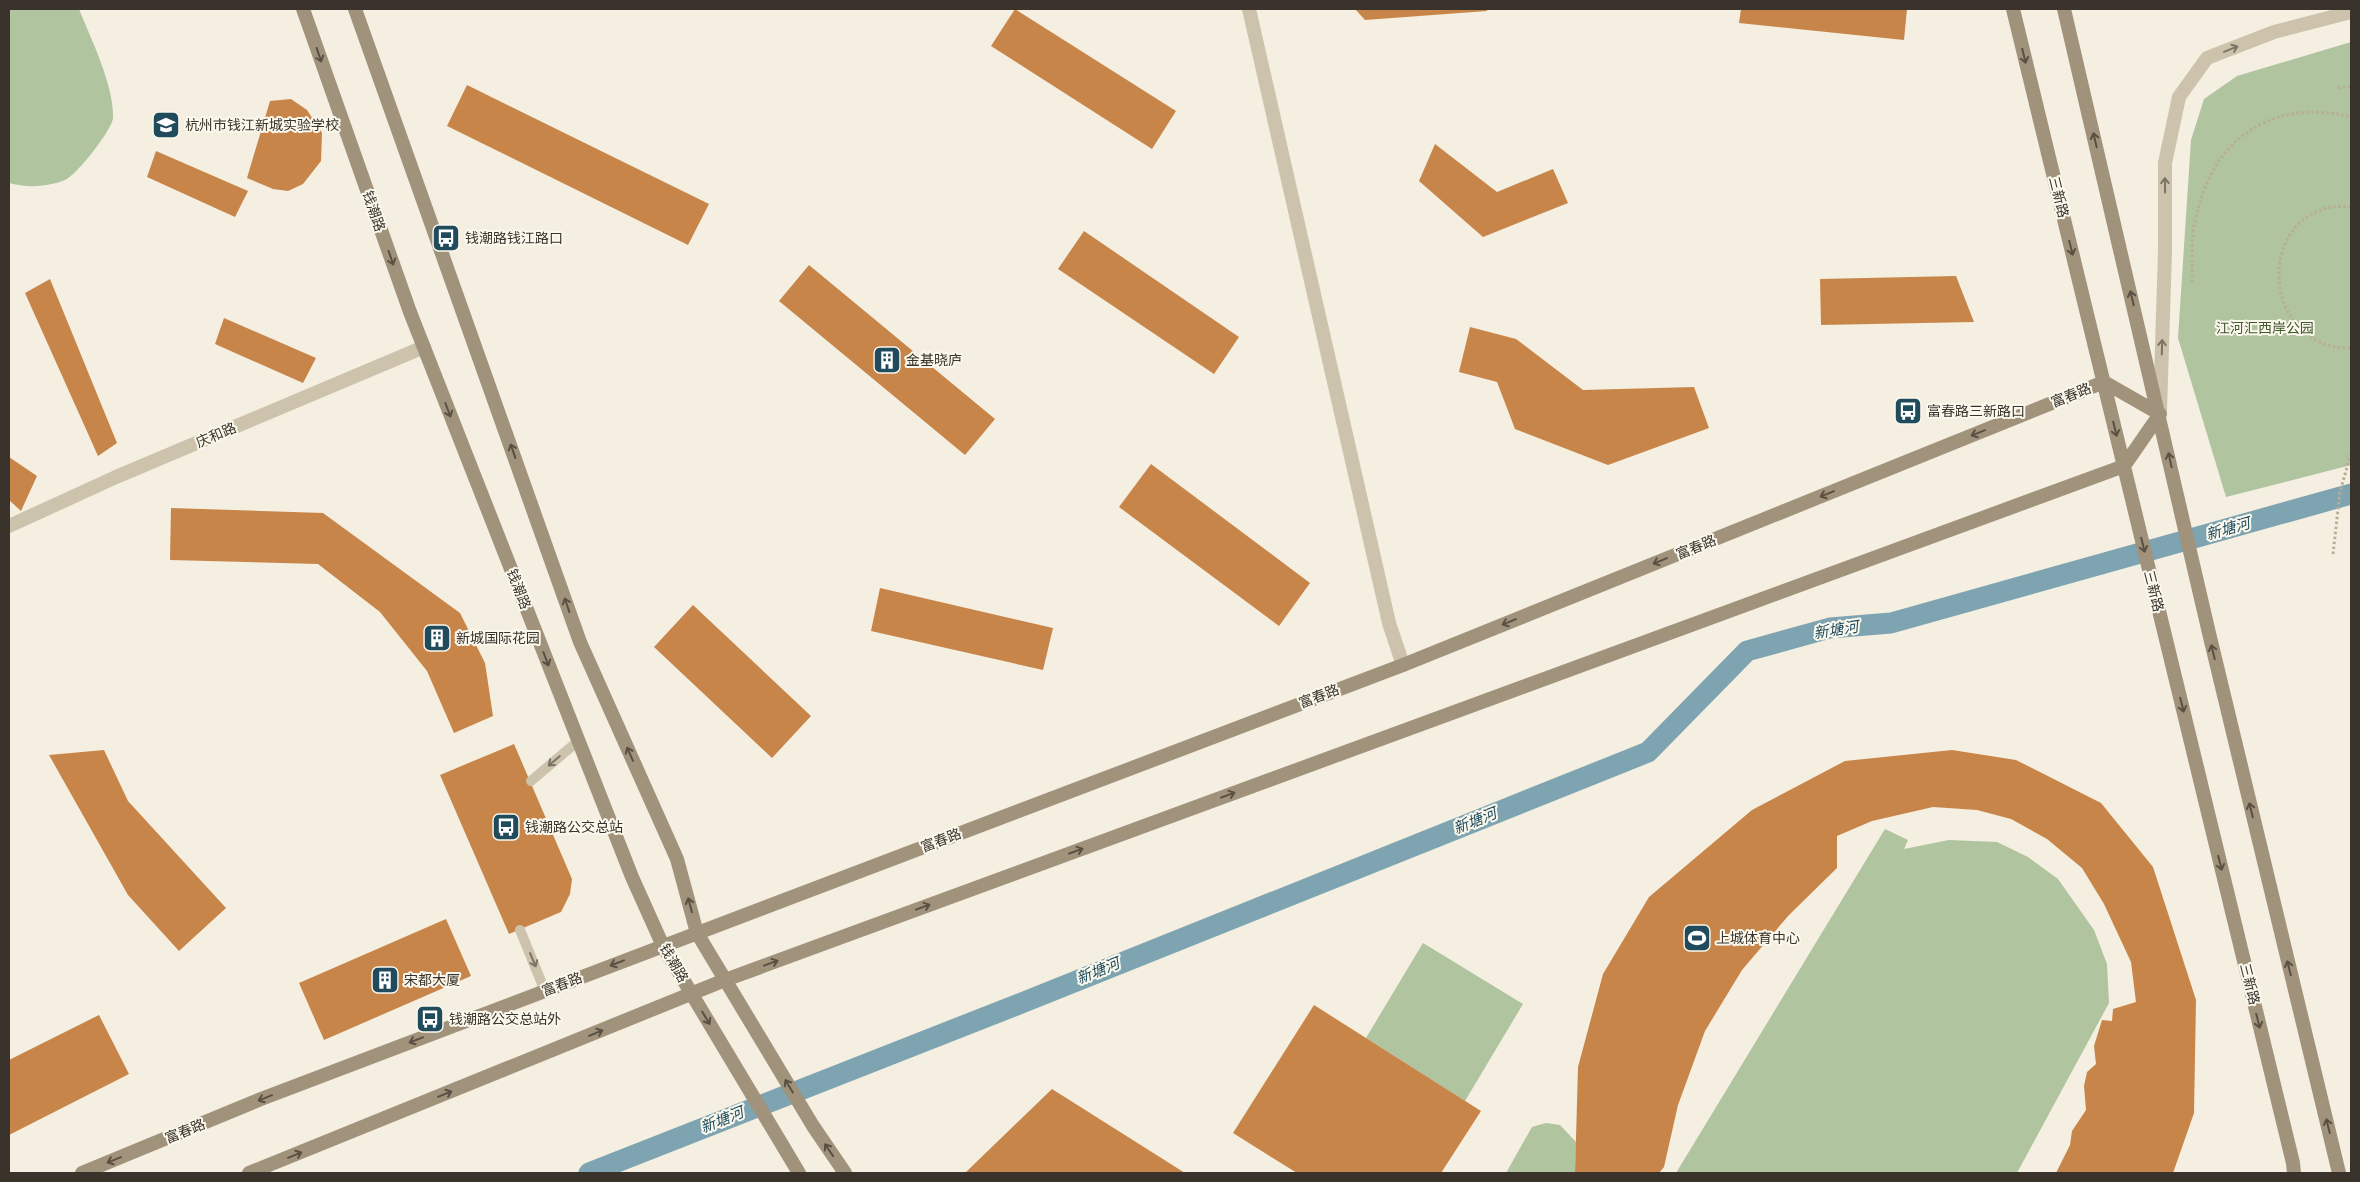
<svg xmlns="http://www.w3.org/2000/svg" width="2360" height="1182" font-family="Quicksand,'Noto Sans SC',sans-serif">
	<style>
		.green { fill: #afc49f }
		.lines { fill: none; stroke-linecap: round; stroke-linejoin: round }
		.canal { stroke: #7ea4b2; stroke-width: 21 }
		.building { fill: #c8854a }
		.path { stroke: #b9ad95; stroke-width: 3; stroke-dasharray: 2.5 2.5; stroke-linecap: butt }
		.service { stroke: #cdc2ab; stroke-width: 10 }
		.minor { stroke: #cdc2ab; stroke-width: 14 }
		.secondary { stroke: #a1927c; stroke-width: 14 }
		.oneway { stroke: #7c7365 }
		.oneway2 { stroke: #595043 }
		.labels { text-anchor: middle; stroke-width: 4; stroke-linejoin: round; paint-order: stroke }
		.poi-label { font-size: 14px; fill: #3a332b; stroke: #fbf8ed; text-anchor: start }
		.street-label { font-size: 14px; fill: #3a332b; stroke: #fbf8ed }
		.park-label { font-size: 14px; fill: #40592e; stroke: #fbf8ed }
		.water-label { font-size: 15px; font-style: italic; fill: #1f4b5d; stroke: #fbf8ed }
	</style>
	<rect width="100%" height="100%" fill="#f4efe0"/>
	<path class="green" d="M9 9H79C91 39 114 85 113 118 112 130 76 176 65 180 48 187 26 188 9 183Z
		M2351 42V465L2226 497 2178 338 2191 140 2204 99 2237 76Z
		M1885 829 1908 840 1904 849 1949 840 1997 842 2028 857 2058 879 2094 930 2107 964 2109 1003 2017 1173H1676Z
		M1423 943 1523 1004 1465 1101 1366 1038Z
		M1546 1123 1560 1125 1576 1142 1575 1173H1506L1532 1127Z"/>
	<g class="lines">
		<path class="canal" d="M589 1173 1019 1004 1648 752 1747 651 1830 628 1891 623 2351 494"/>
	</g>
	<path class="building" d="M1015 9 1176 111 1152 149 991 46Z
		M1355 9H1486L1487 11 1365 20Z
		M1741 9H1907L1904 40 1739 23Z
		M467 85 709 204 688 245 447 126Z
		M291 99 307 110 322 133 321 161 303 184 288 191 273 189 247 178 270 101Z
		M1435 144 1497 192 1553 169 1568 203 1483 237 1419 181Z
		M156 151 248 191 235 217 147 177Z
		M1084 231 1239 337 1214 374 1058 269Z
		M809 265 995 419 965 455 779 301Z
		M1956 276 1974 322 1821 325 1820 279Z
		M50 279 117 443 98 456 25 293Z
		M224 318 316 358 303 383 215 344Z
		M1470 327 1516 339 1583 390 1694 387 1709 428 1608 465 1515 429 1497 382 1459 372Z
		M9 457 37 476 21 511 9 500Z
		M1151 464 1310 583 1279 626 1119 507Z
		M171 508 323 513 460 613 485 663 493 716 454 733 427 671 380 612 318 564 170 560Z
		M880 588 1053 628 1043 670 871 631Z
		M693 605 811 716 772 758 654 647Z
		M514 744 572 879 570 894 561 912 509 934 440 775Z
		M104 750 128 801 226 908 179 951 128 895 49 755Z
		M1952 750 2016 760 2101 803 2153 867 2196 1000 2194 1113 2173 1173H2056L2070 1145 2072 1131 2086 1110 2084 1086 2087 1072 2096 1064 2094 1046 2102 1020 2112 1021 2113 1009 2136 1002 2131 962 2104 904 2082 868 2047 839 2011 819 1977 810 1933 807 1872 821 1837 836V868L1789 915 1742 970 1705 1031 1678 1105 1664 1167 1659 1173H1575L1578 1067 1603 974 1649 897 1752 810 1845 761Z
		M446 919 471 976 324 1040 299 983Z
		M1314 1005 1481 1111 1441 1173H1297L1233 1133Z
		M99 1015 129 1074 9 1135V1060Z
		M1052 1089 1185 1173H965Z"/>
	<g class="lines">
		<path class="path" d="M2338 88 2351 86
			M2351 207C2345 207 2338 206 2332 207 2255 220 2262 349 2351 348
			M2192 282C2193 265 2191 248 2193 232 2194 223 2197 214 2199 206 2218 133 2278 99 2351 117
			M2333 554 2340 492 2351 453"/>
		<path class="service" d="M531 781 578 741
			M520 930 545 991"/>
		<path class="minor" d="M1249 9 1389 623 1403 665
			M2160 410 2165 251V163L2179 97 2207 58 2274 32 2351 12
			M9 526 116 477 424 347"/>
		<path class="secondary" d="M303 9 410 312 632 877 663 946 799 1173
			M355 9 580 642 677 859 697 933 813 1126 845 1173
			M2013 9 2293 1163 2294 1173
			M2064 9 2209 633 2339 1173
			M2104 382 2160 414
			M82 1173 261 1099 1403 665 2104 382
			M249 1173 725 980 2124 466 2160 414"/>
	</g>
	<defs><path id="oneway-shaft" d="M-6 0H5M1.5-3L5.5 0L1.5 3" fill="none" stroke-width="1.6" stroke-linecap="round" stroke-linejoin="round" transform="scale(1.25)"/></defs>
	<g class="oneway">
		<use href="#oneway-shaft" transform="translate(2231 49) rotate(-22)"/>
		<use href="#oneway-shaft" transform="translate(2165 185) rotate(-91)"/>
		<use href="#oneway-shaft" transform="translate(2162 347) rotate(-88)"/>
		<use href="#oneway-shaft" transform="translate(554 761) rotate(140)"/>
		<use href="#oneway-shaft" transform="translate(533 960) rotate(67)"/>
	</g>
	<g class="oneway2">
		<use href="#oneway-shaft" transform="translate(319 55) rotate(71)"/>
		<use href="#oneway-shaft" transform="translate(2024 56) rotate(76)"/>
		<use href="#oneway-shaft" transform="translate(2095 140) rotate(-103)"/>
		<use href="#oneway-shaft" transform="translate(2071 248) rotate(76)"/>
		<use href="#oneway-shaft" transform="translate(391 258) rotate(71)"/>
		<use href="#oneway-shaft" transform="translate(2132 298) rotate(-103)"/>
		<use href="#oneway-shaft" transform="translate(448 410) rotate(69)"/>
		<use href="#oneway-shaft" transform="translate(2115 429) rotate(76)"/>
		<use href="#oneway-shaft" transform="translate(1978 433) rotate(158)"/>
		<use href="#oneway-shaft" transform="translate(513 451) rotate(-109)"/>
		<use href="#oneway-shaft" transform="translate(2170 460) rotate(-102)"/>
		<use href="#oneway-shaft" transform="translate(1827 494) rotate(158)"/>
		<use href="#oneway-shaft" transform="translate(2143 545) rotate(76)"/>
		<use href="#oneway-shaft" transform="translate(1660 561) rotate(158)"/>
		<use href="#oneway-shaft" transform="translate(567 605) rotate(-109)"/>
		<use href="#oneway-shaft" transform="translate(1509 622) rotate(158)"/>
		<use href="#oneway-shaft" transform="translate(2213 652) rotate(-104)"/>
		<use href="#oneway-shaft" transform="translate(546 659) rotate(69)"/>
		<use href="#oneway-shaft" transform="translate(2182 705) rotate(76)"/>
		<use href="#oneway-shaft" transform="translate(630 754) rotate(-114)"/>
		<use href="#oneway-shaft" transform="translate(1228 795) rotate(-20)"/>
		<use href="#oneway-shaft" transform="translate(2251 810) rotate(-104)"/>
		<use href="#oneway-shaft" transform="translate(1076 851) rotate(-20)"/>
		<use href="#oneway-shaft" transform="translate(2220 863) rotate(76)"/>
		<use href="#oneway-shaft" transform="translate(690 905) rotate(-105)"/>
		<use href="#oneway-shaft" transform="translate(923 907) rotate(-20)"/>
		<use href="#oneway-shaft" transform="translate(617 963) rotate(159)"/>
		<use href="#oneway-shaft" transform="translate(771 963) rotate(-20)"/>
		<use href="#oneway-shaft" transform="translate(2289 968) rotate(-104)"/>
		<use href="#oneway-shaft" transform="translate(706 1018) rotate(59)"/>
		<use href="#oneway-shaft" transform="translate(2258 1021) rotate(76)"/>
		<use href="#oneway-shaft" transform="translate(596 1033) rotate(-22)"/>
		<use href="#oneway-shaft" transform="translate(416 1040) rotate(159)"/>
		<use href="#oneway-shaft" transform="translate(789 1086) rotate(-121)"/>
		<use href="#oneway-shaft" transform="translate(445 1094) rotate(-22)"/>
		<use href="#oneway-shaft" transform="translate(265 1098) rotate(158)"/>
		<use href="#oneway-shaft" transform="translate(2328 1126) rotate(-104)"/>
		<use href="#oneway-shaft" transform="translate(829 1150) rotate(-124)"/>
		<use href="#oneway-shaft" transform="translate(295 1155) rotate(-22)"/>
		<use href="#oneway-shaft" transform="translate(114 1160) rotate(158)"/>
	</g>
	<defs>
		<g id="school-square" transform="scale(1.4375)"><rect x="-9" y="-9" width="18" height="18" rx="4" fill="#1f4b5d" stroke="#fbf8ed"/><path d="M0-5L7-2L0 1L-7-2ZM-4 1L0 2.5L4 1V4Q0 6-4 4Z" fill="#fff"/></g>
		<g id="bus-square" transform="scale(1.4375)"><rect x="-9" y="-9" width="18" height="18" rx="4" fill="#1f4b5d" stroke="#fbf8ed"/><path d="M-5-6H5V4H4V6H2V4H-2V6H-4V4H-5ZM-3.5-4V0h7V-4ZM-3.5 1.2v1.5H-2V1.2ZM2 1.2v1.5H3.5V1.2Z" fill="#fff"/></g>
		<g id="building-square" transform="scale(1.4375)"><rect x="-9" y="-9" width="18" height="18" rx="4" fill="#1f4b5d" stroke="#fbf8ed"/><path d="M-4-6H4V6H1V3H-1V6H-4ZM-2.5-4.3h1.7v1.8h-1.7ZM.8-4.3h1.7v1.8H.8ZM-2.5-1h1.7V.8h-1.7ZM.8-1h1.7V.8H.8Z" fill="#fff"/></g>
		<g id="stadium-square" transform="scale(1.4375)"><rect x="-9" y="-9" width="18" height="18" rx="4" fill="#1f4b5d" stroke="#fbf8ed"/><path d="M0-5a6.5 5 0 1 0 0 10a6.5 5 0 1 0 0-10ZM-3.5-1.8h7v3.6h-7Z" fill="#fff"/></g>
	</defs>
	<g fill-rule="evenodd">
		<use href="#school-square" x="166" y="125"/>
		<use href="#bus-square" x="446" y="238"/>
		<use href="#building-square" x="887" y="360"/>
		<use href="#bus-square" x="1908" y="411"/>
		<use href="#building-square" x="437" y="638"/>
		<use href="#bus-square" x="506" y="827"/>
		<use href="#stadium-square" x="1697" y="938"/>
		<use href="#building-square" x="385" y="980"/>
		<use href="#bus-square" x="430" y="1019"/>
	</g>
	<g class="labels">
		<g class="poi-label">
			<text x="185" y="130">杭州市钱江新城实验学校</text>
			<text x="465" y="243">钱潮路钱江路口</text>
			<text x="906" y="365">金基晓庐</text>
			<text x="1927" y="416">富春路三新路口</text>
			<text x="456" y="643">新城国际花园</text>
			<text x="525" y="832">钱潮路公交总站</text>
			<text x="1716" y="943">上城体育中心</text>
			<text x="404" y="985">宋都大厦</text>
			<text x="449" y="1024">钱潮路公交总站外</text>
		</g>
		<g class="street-label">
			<text transform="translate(2059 197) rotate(76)" y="5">三新路</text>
			<text transform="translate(374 211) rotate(71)" y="5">钱潮路</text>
			<text transform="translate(2071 395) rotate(-22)" y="5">富春路</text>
			<text transform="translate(216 435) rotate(-23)" y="5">庆和路</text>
			<text transform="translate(1696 547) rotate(-22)" y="5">富春路</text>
			<text transform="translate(519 589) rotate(69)" y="5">钱潮路</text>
			<text transform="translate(2154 591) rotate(76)" y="5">三新路</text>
			<text transform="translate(1319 696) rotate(-21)" y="5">富春路</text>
			<text transform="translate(941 840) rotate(-21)" y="5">富春路</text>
			<text transform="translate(674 963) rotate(60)" y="5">钱潮路</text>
			<text transform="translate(562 984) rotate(-21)" y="5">富春路</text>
			<text transform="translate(2250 984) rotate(76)" y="5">三新路</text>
			<text transform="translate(185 1131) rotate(-22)" y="5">富春路</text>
		</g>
		<g class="park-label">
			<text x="2265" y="333">江河汇西岸公园</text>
		</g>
		<g class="water-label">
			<text transform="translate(2228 529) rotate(-16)" y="5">新塘河</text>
			<text transform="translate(1836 630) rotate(-9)" y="5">新塘河</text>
			<text transform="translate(1475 821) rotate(-22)" y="5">新塘河</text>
			<text transform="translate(1098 971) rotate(-22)" y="5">新塘河</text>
			<text transform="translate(722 1120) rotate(-22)" y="5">新塘河</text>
		</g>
	</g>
	<rect width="2360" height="1182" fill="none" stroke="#3a332b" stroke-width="20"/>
</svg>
